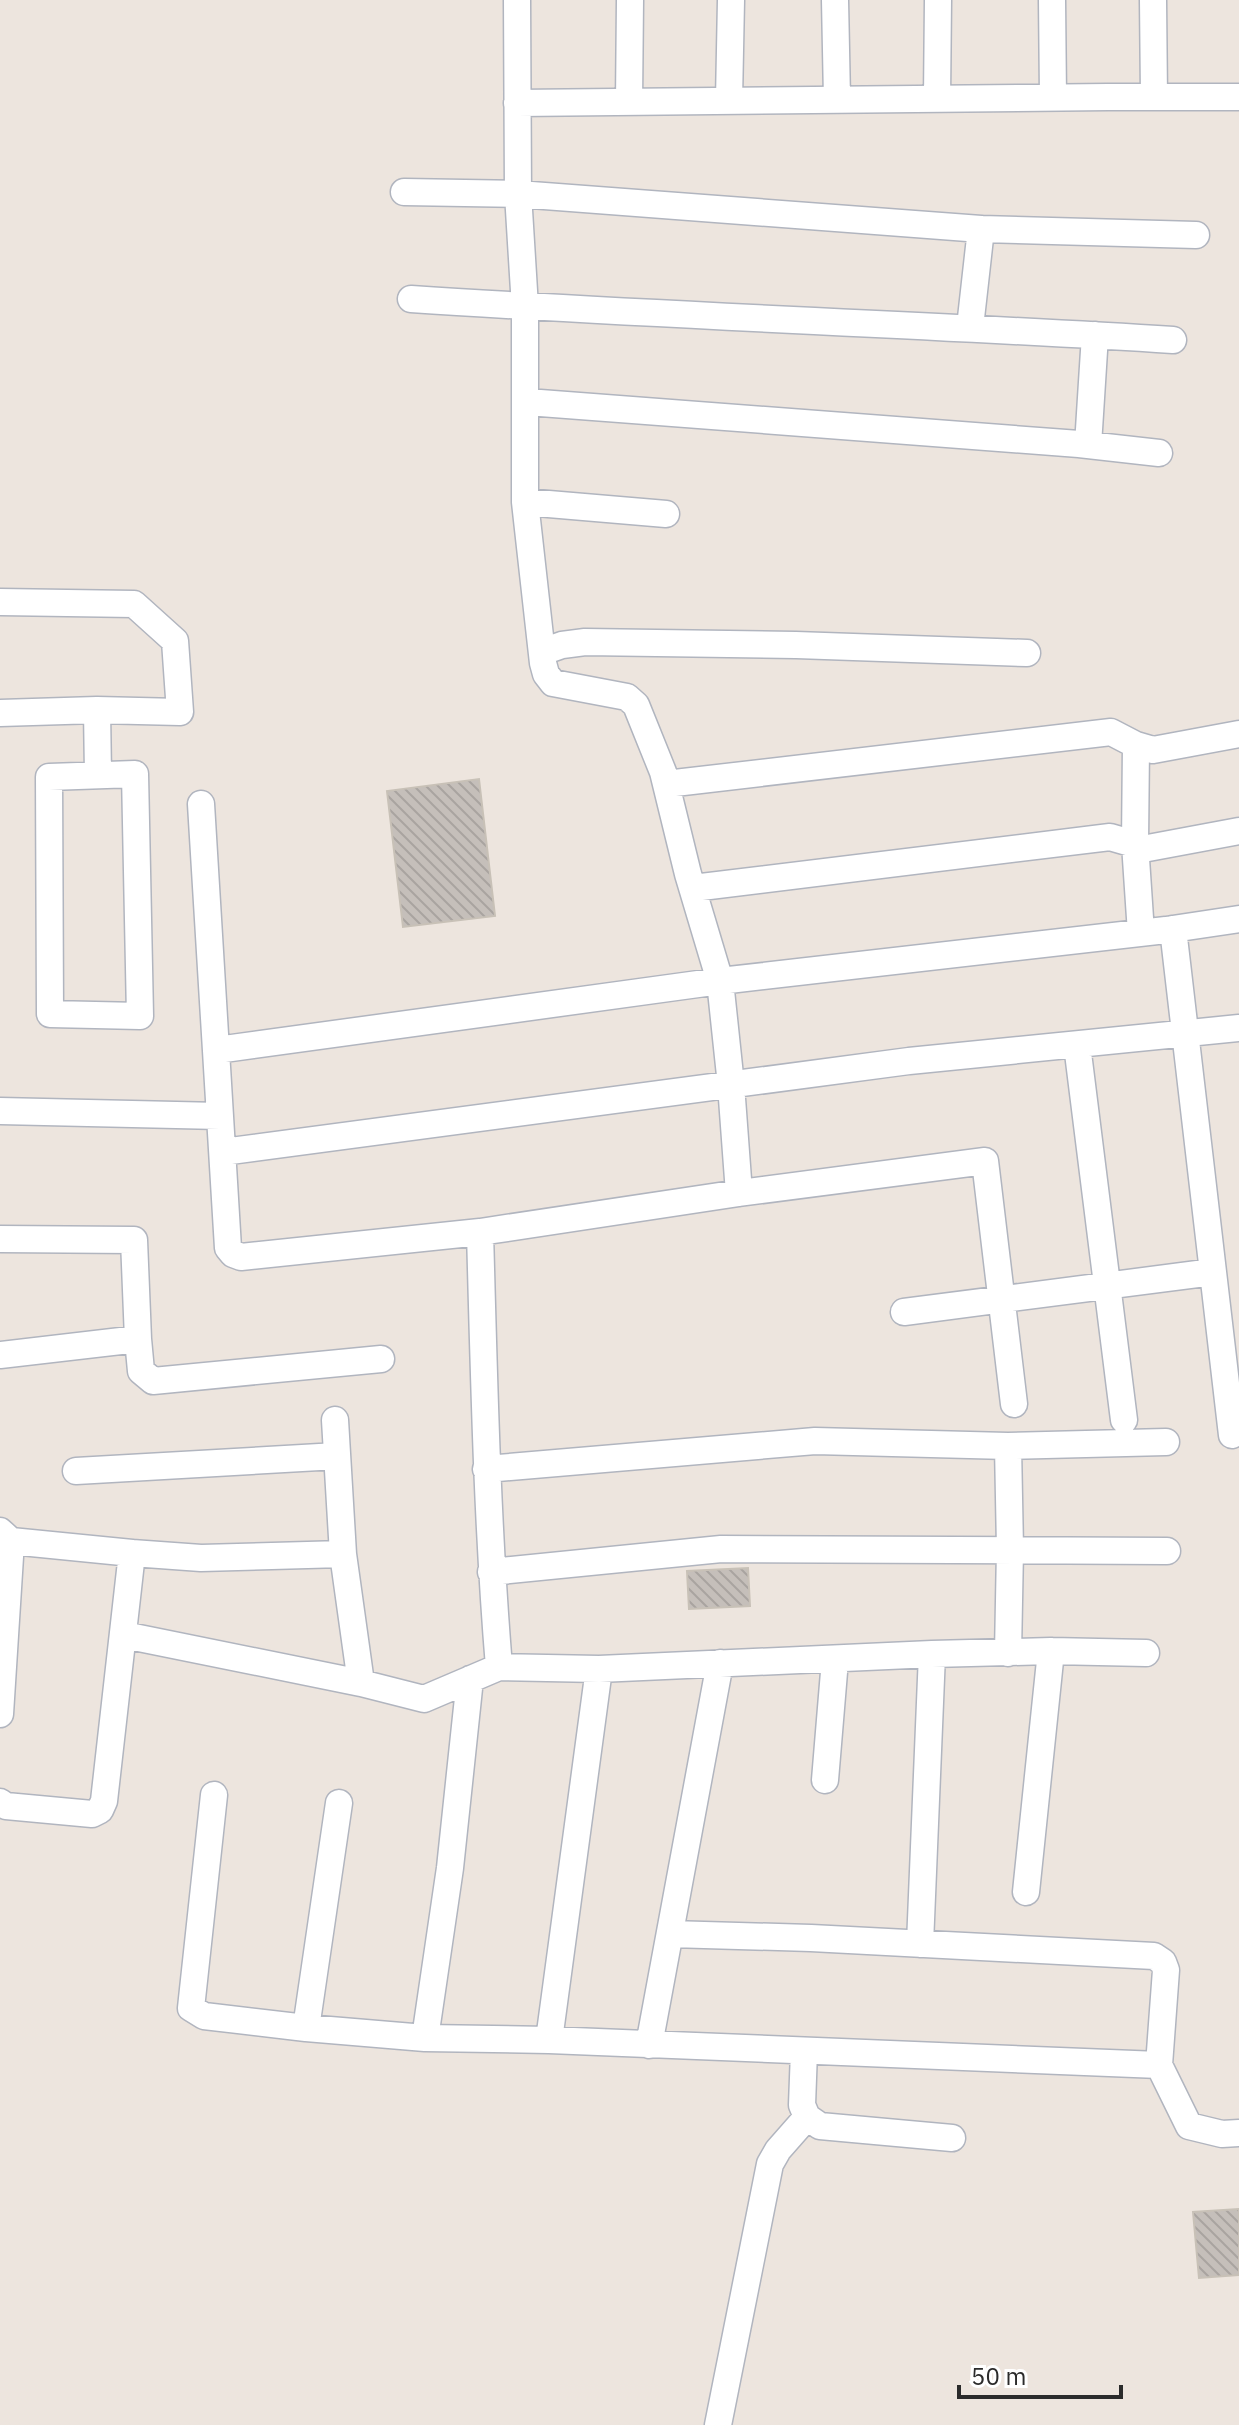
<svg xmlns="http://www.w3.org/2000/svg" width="1239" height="2425" font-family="'IBM Plex Sans',sans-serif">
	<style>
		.building { fill: url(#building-back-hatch); stroke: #c8c1b7; stroke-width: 2 }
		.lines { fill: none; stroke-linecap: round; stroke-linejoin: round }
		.minor-casing { stroke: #b1b5bf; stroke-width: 29 }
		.minor { stroke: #fff; stroke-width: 26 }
	</style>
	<defs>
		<pattern id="building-back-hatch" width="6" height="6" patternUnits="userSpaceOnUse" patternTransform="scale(2)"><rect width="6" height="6" fill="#c5bfba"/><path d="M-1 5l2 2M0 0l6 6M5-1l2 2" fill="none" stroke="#a9a4a0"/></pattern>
	</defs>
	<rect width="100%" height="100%" fill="#ede5de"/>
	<path class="building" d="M479 779 495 916 403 927 387 791Z
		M748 1568 750 1606 689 1609 687 1571Z
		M1239 2209V2275L1199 2278 1193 2212Z"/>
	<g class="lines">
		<g class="minor-casing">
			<path id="minor" d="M517 0 518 194 525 307V502L543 663 546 674 553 683 627 697 636 705 663 772 688 874 720 981 731 1085 739 1193
				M835 0 837 99
				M1052 0 1053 97
				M1153 0 1154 97
				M937 98 938 0
				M729 100 731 0
				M629 102 630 0
				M517 103 1108 97H1239
				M404 192 518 194 981 229 1196 235
				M411 299C665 316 919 324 1173 340
				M970 327 981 229
				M527 402 1079 444 1159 453
				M1088 445 1095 335
				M525 502 666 514
				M0 602 134 604 175 641 180 712 97 710 0 713
				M542 652 562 645 585 642 796 645 1027 653
				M97 710 98 775
				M1136 745 1135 844 1141 933
				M135 774 140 1016 50 1014 49 777Z
				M666 784 1111 732 1136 745 1153 750 1239 734
				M201 804 228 1248 233 1254 241 1257 480 1232
				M693 888 1110 837 1148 848 1239 831
				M1173 929 1232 1435
				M1077 1045 1124 1420
				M217 1050 720 981 1166 930 1239 919
				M0 1111 220 1116
				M223 1152 909 1061 1239 1028
				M0 1239 134 1240 138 1339
				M904 1312 1213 1272
				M0 1355 138 1339 141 1371 153 1381 381 1359
				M335 1420 343 1554 361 1683
				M1008 1446 1010 1549 1008 1653
				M486 1469 815 1441 1008 1446 1166 1442
				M76 1471 337 1456
				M0 1531 11 1541 132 1553 201 1558 343 1554
				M491 1572 721 1549 1167 1551
				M124 1635 361 1683 424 1699 499 1667C487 1522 484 1377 480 1232L739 1193 985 1161 1014 1404
				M499 1667 599 1669 932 1654 1051 1651 1146 1653
				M0 1714 11 1541
				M825 1780 835 1660
				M214 1795 191 2008 204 2016 306 2028 425 2038 549 2040 1159 2065
				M0 1802 6 1806 92 1814 100 1810 104 1801 132 1553
				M1026 1892 1051 1651
				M670 1934 811 1938 1154 1956 1163 1962 1166 1970 1159 2065 1189 2126 1222 2134 1239 2133
				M920 1944 932 1654
				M306 2028 339 1803
				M425 2038 450 1868 470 1679
				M549 2040 599 1669
				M649 2045 720 1663
				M804 2051 802 2105 807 2117 820 2126 952 2138
				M718 2425 770 2164 778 2150 807 2117"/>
		</g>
		<use href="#minor" class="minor"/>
	</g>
	<path d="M959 2385v12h162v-12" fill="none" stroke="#2b2b2b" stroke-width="4"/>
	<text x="971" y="2385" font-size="24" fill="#2b2b2b" stroke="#ffffff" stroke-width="6" paint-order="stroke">50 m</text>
</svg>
